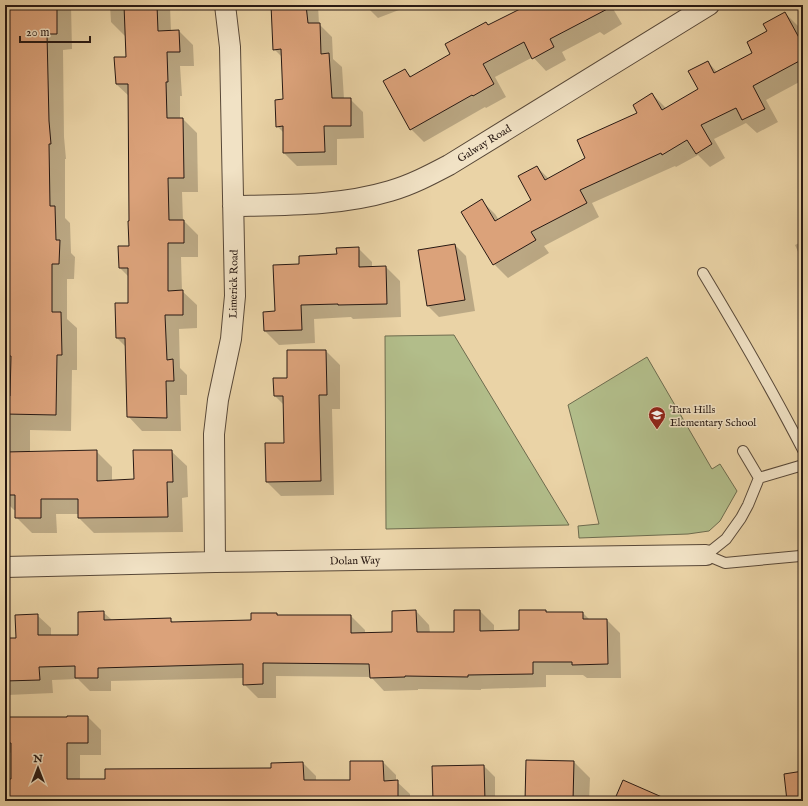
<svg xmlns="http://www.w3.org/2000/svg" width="808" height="806" font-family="'IM FELL English',serif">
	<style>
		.green { fill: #b2bd8a; stroke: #6d6b4e }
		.shadow { fill: #0003 }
		.building { fill: #dba27a; stroke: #281913 }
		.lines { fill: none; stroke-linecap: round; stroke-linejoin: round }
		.lane-casing { stroke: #584838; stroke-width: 12 }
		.street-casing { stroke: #584838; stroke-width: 22 }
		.lane { stroke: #f1e2c5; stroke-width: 10 }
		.street { stroke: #f1e2c5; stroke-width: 20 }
		.labels { text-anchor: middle; stroke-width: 3; stroke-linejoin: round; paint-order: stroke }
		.street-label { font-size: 11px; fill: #281913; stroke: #f1e2c5 }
		.poi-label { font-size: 11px; fill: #281913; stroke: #f1e2c5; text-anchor: start }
	</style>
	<rect width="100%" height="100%" fill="#ead3a6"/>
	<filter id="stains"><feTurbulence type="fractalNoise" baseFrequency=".005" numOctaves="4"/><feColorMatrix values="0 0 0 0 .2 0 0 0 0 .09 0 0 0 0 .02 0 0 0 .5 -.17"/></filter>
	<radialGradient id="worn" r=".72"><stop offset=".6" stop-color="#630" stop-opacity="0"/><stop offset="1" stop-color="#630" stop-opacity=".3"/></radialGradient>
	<path class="green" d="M454 335 569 525 386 529 385 336Z
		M647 357 712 469 720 464 737 491 720 521 709 531 688 534 579 538 578 526 599 524 568 405Z"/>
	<path class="shadow" d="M5 5H71L72 49 63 50 64 137 66 159H65V218L70 223 71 253 75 257 74 279H67V319L77 328V370H72L71 431 30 430V453L96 451 112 467V481L135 480 171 451 187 466 188 497 182 498 183 532 94 533 79 518V514H56L57 533H32L16 517V510H14L5 501V397H11L12 357 10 355V344H5V267H8L9 243H5V203H8L7 154 5 155V74H7V27H5Z
		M110 5H186L170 6 171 31H179L193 45 194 66H180L182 96H180V119H183L197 133 198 192H182L183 221H184L198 235V257H181L182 291 197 305V328L179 329 180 368 187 375V395H180L181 431H142L128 416 126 347 117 338 129 304V277L120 268 130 247 129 96 116 84 127 58 125 36 111 22Z
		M270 5H318L319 24 332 37 333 59 342 67 344 99H350L363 112 364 138 337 139V165L297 166 284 153V133L277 126 284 100 282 57 274 49 272 12 271 10Z
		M365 5H412L378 18Z
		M530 5H615L612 7 622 24 604 35 600 32 562 52 566 60 546 71 533 57 495 77 506 97 486 108 485 107 424 142 411 129 404 70 412 77 451 54 489 26Z
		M785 13 799 27 803 35V80L766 100 778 122 757 133 746 123 714 139 725 158 710 167 698 155 676 167 675 166 592 203 599 217 544 246 549 253 508 278 494 264 462 212 482 201 495 214 499 220 532 200 537 167 549 179 587 158 639 114 652 94 666 108 699 90 708 62 717 72 754 53 769 31Z
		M803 241V263L795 245Z
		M455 245 466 256 475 311 439 317 428 306 419 251Z
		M358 248 372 262V267H386L400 281 401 317 353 319 351 317 314 319 315 343 279 345 265 331 276 312 300 265 338 255Z
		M326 351 340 365V409H332L334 495 281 496 267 482 285 443 284 405 275 396Z
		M416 611 429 625 430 633H455V611H480L494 625V632L520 631 546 611 548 613H583L590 620H607L620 633 621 678H587L583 675H546V687L481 689V690L418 689V690L384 691 371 677 276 676V698H258L244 684V678L111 681V691H90L78 679 52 680 53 693 8 695 5 692V639H17L37 615 51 628V636H79L103 612 112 620 170 619 174 623 252 621 277 614 279 616H351L365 630V634L393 633Z
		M88 717 101 730V755H80V780H106L272 769 303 763 316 776V781H351V762H383L396 775V781L410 794V801H5V780H12V754L5 748V718Z
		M574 762 590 778 589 801H526Z
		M484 766 495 777V801H434L433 767Z"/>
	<path class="building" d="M6 5H57V34H47L49 121 51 144H49L50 206H55L56 240H60L59 264H52V312H61L62 355H57L56 415 5 414V396H10L11 356H9V329H5V266H8V228H5V202H7L5 139V73H6Z
		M124 5H157L158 31 179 30 180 52H167L168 82H166L167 118H183L184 178H168L169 220H184V243H168V291L183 290V315H165L167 360 173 359 174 381H166L167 418 127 417 125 338H116L115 303H128V268H119L118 246H129L128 221H129L128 84H116L114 57H126Z
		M271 5H306L308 23H320L321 54 329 53 332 98H351V126H324L325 152 283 153V126L276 127 275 100 283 99 281 49 273 50Z
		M528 5H615L550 39 554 47 532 59 524 42 483 64 494 84 473 96 472 95 410 130 383 81 405 69 410 77 450 54 445 44 486 22 488 25Z
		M785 12 803 45V59L753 86 765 109 742 120 736 108 701 125 712 144 696 154 687 140 662 155 661 153 580 190 587 203 531 232 536 240 493 265 461 212 482 199 495 221 531 200 518 176 537 166 545 180 585 158 577 140 637 113 633 105 652 93 662 110 698 89 688 71 708 61 714 73 752 53 747 42 767 31 763 24Z
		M455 244 465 300 427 306 418 250Z
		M359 247V267L386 266 387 304 338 305V304L301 305 302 330 264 331 263 312 275 311 273 265 299 264V256L337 254 336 248Z
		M287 350H326L327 395H319L321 481 266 482 265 443H284L283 396H274L273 378H287Z
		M97 450V481L134 479 133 450H172L173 482H167L168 517 78 518V499H41V518H15V495H5V452Z
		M416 610 417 632H454V610H480V631L519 630V610H546V612H583V619H607L608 664 572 665V662H533V674L468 675V677L405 676V677L370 678 369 664 263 663V684L243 685V664L98 668V678H75V666L39 667 40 680 5 681V638H16L15 615 38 614V635H78V612L104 611V620L171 618V622L251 620V613H277V615H351V633L392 632V611Z
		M67 716H88V743H67V779H105V769L271 768V763L303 762 304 780H350V761H383L384 781 398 780V801H106V798H44V801H5V779H11V743H5V717H67Z
		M526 760 574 761 573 801H525Z
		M484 765 485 801H433L432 766Z
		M803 771V801H787L784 774Z
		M623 780 671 801H614Z"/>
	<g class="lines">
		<g class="lane-casing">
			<path id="lane" d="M703 273C738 331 772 390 803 450
				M743 451 759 478
				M759 478 748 505 741 518 726 539 706 555 725 563 800 556 803 553
				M759 478 803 465"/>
		</g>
		<g class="street-casing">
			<path id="street" d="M233 206C286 205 340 206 390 191 411 185 430 175 449 165L709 5
				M215 562 214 434 218 400 231 339 233 317 235 296 230 47 225 5
				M5 567 215 562 706 555"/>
		</g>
		<use href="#lane" class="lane"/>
		<use href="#street" class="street"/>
	</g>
	<defs>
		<g id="school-pin" transform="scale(0.9)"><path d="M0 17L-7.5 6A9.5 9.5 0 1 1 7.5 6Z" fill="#8f2418" stroke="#f1e2c5"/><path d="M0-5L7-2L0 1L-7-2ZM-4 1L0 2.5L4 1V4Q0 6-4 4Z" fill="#fff"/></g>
	</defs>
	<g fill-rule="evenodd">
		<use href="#school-pin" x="657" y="415"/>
	</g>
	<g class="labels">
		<g class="street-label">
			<text transform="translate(484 143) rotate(-32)" y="4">Galway Road</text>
			<text transform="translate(233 284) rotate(-89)" y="4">Limerick Road</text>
			<text transform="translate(355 560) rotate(-1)" y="4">Dolan Way</text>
		</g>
		<g class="poi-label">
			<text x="670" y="413">Tara Hills<tspan x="670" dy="13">Elementary School</tspan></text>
		</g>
	</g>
	<rect width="808" height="806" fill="none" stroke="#ead3a6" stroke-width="20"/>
	<rect x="6" y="6" width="796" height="794" fill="none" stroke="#281913" stroke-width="2"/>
	<rect x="10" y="10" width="788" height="786" fill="none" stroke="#281913"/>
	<g transform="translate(38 768)" stroke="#f1e2c5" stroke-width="3" paint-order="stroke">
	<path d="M0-3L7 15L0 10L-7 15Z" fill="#281913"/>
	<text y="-6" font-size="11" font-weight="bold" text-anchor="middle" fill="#281913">N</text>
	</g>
	<path d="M20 36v6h70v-6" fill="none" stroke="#281913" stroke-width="2"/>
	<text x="26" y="36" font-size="12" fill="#281913" stroke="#f1e2c5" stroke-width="3" paint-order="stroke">20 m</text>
	<rect width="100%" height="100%" filter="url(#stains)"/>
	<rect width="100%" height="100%" fill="url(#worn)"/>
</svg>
